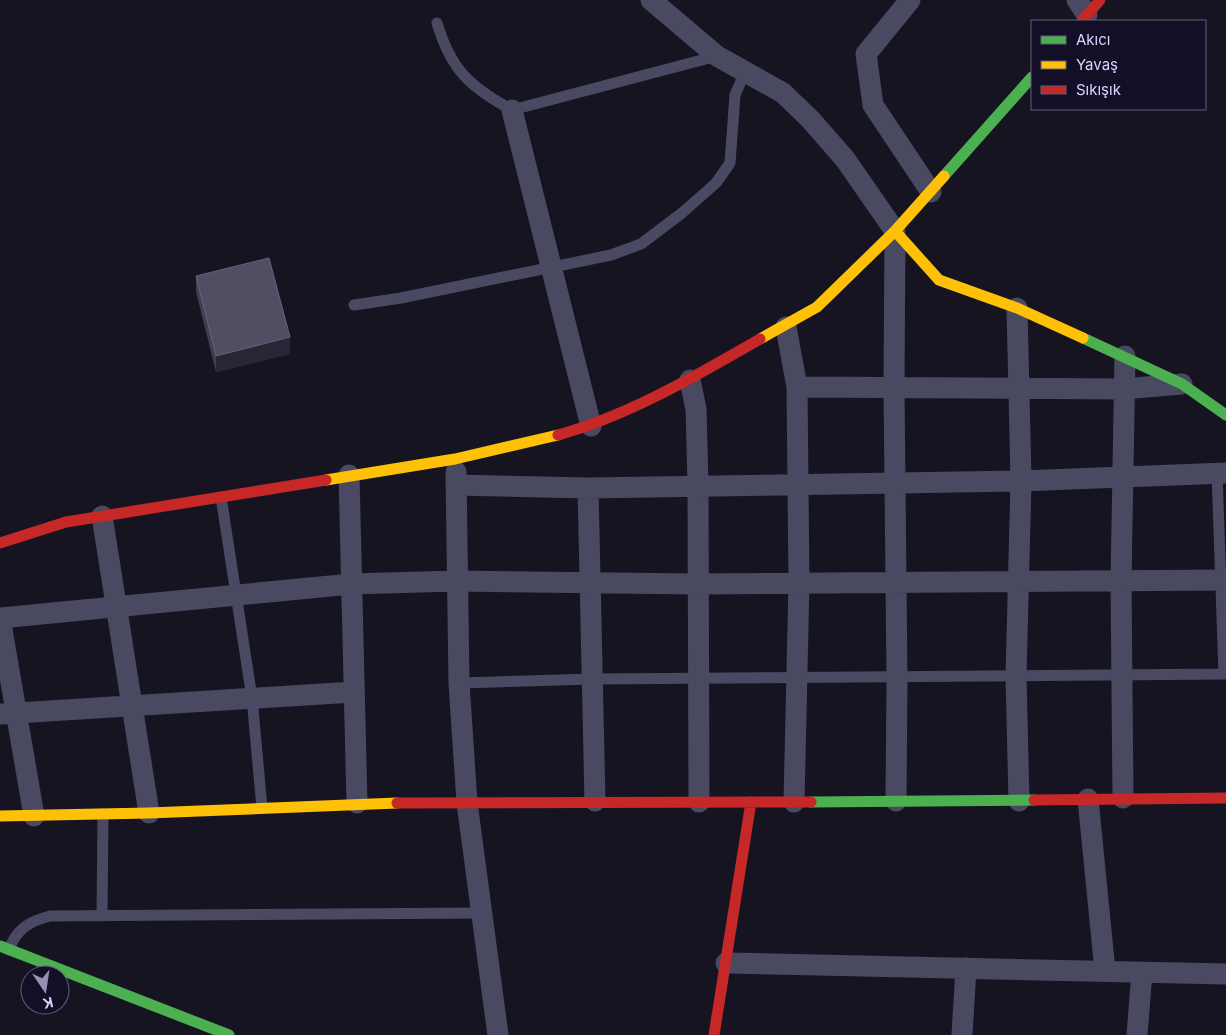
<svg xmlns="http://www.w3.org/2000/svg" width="1226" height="1035" font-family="Inter,sans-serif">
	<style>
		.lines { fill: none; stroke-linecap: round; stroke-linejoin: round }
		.lane { stroke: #4a4962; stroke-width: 11 }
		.street { stroke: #4a4962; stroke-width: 21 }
		.fast { stroke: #4caf50; stroke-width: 11 }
		.slow { stroke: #ffc107; stroke-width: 11 }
		.jam { stroke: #c62828; stroke-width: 11 }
		.wall { fill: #403d50 }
		.shaded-wall { fill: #282635 }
		.building { fill: #504e63; stroke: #66637b }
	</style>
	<rect width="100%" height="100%" fill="#161421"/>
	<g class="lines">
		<path class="lane" d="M437 23C451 70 470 87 512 110L717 56
			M354 305 401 298 611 255 641 244 682 213 716 183 730 163 735 95 745 72
			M1217 473 1224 674
			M221 497 252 698 262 808
			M459 683 592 679 1226 674
			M102 916 103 814
			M9 950C16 929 30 921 50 916L482 913"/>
		<path class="street" d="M651 0 717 56 783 93 810 119 845 159 895 231 894 388 897 678 896 801
			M910 0 866 54 873 105 931 192
			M1077 0 1087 15
			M512 110 591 426
			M1017 308 1021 481 1016 677 1019 801
			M786 327 797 387 799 583 794 802
			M690 380 696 409 698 485 699 802
			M797 387 1123 389 1182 384
			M456 472 459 683 467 803 498 1035
			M349 475 357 803
			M457 485 588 488 1021 481 1226 473
			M588 488 595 801
			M102 516 149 813
			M0 618 351 584 456 581 697 584 1226 580
			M0 618 34 816
			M0 714 354 692
			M1123 798 1121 581 1125 356
			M1088 799 1105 971
			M726 963 1226 974
			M962 1035 966 968
			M1137 1035 1142 972"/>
		<path class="fast" d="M944 176 1032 77
			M1083 338 1182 384 1226 415
			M811 802 1034 800
			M0 946 229 1035"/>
		<path class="slow" d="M895 231 939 280 1017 308 1083 338
			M760 339 817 307 895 231 944 176
			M326 480 455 459 558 435
			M0 816 149 813 397 803"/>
		<path class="jam" d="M1082 21 1100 0
			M558 435C630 415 695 376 760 339
			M0 543 66 522 326 480
			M1034 800 1226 798
			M397 803 811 802
			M714 1035 751 802"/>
	</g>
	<path class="wall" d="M196 276 290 354 216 372 196 292Z"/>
	<path class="shaded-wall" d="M290 337V354L216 372V356Z"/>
	<path class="building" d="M269 258 290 337 216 356 196 276Z"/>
	<rect x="1031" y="20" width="175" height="90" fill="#130f26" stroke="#625e7d"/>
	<rect x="1041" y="36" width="25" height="8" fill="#4caf50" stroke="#625e7d"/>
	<text x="1076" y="45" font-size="15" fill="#d9d4ff">Akıcı</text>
	<rect x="1041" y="61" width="25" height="8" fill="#ffc107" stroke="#625e7d"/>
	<text x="1076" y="70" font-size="15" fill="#d9d4ff">Yavaş</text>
	<rect x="1041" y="86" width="25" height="8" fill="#c62828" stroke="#625e7d"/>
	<text x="1076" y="95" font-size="15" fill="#d9d4ff">Sıkışık</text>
	<g transform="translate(45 990) rotate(167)"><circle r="24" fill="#130f26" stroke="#625e7d"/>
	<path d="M0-4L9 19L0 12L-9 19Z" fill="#9591b1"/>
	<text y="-8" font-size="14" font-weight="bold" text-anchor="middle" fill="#d9d4ff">K</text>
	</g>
</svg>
